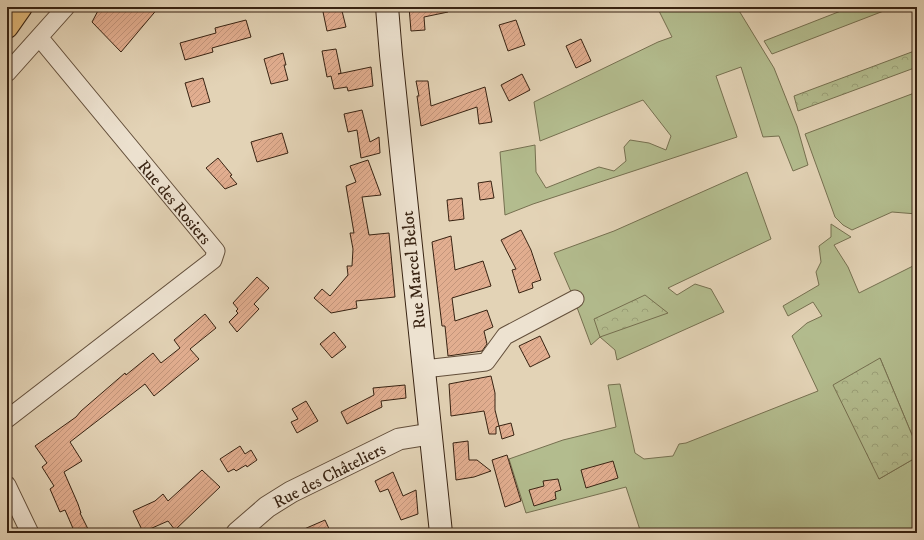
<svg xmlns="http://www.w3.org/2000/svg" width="924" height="540" font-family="'IM FELL DW Pica',serif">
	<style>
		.grass { fill: #b3bc8e; stroke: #767050 }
		.forest { fill: url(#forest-crowns); stroke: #767050 }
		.building { fill: url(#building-hatch); stroke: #382312 }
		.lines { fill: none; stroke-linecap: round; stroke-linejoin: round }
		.minor-casing { stroke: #634f3b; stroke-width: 19 }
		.tertiary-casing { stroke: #634f3b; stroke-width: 23 }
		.secondary-casing { stroke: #382312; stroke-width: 24 }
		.primary-casing { stroke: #382312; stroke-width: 24 }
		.minor { stroke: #ede2d0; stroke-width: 17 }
		.tertiary { stroke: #ede2d0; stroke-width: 21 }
		.secondary { stroke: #ede2d0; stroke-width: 22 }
		.primary { stroke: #e2ba7b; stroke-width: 22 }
		.labels { text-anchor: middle; stroke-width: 3; stroke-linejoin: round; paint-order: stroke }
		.street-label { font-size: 17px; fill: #382312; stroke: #ede2d0 }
	</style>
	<defs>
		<pattern id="forest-crowns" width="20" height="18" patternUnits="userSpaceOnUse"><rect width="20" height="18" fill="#b3bc8e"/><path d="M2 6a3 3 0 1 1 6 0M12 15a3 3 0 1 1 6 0" fill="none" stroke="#9ba179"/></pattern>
		<pattern id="building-hatch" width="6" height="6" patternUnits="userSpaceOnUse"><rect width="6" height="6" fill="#e2ae90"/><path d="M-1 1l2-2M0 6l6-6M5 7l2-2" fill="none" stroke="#c3957b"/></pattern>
	</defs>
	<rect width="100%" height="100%" fill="#e3d3b6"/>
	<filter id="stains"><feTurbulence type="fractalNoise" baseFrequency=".005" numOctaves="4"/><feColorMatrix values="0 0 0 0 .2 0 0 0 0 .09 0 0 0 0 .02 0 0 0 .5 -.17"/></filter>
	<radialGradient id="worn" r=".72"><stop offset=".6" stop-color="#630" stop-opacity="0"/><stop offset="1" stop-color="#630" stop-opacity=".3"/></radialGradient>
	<path class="grass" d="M657 7H739L738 9 774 68 797 126 808 165 793 171 779 136 763 137 741 67 716 76 737 137 533 204 505 215 500 152 535 145 536 172 546 188 599 167 614 171 626 161 624 147 630 140 649 143 666 150 671 136 643 100 540 141 534 102 658 42 672 37Z
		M851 7H894L772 54 764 41Z
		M917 92V214L892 212 852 230 843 225 835 217 805 134Z
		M747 172 771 239 668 288 677 295 695 284 711 289 724 312 617 360 615 350 600 337 591 345 572 294 554 253 614 231Z
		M831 224 851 237 834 245 848 267 859 293 917 264V447L880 358 879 479 917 457V533H641L626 487 526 513 509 459 563 440 616 427 608 385 620 384 635 453 644 459 673 456 679 444 686 443 818 391 792 336 807 323 822 316 813 302 788 316 783 306 819 285 816 272 821 262 819 246 831 237Z"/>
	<path class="forest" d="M917 50V67L798 111 794 96Z
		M645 295 668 313 600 337 594 319Z
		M880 358 917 447V457L879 479 833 385Z"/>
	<path class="building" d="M100 7H159L121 52 92 22Z
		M322 7H339L340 11H342L346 27 327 31Z
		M409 7H447L448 12 424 17 425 30 411 31Z
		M246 20 251 37 212 48 213 52 185 60 180 43 216 33 215 28Z
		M516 20 525 45 508 51 499 25Z
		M581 39 591 61 576 68 566 46Z
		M336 49 341 73 338 74 371 67 373 86 348 91 347 87 334 89 331 76 327 77 322 51Z
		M283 53 286 65H284L288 80 271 84 264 59Z
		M522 74 530 90 509 101 501 85Z
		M203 78 210 102 192 107 185 83Z
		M416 81H428L431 106 485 87 492 122 479 124 477 107 421 126 417 96H419Z
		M362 110 370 142 379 137 380 153 361 158 357 130 348 132 344 114Z
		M282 133 288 153 257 162 251 142Z
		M218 158 232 175 230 176 237 184 225 189 206 168Z
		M368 160 381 195 362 197 369 235 389 233 395 297 356 301 357 308 331 313 314 298 322 289 330 296 348 275 347 266H352L353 249 350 233H354L346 186 356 182 350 166Z
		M491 181 494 198 480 200 478 183Z
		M462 198 464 219 449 221 447 200Z
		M521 230 531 250 541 280 532 283 533 288 519 293 512 270 516 269 501 240Z
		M451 236 455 270 483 261 491 286 452 298 455 321 487 310 493 327 484 331 487 344 482 351 448 356 445 326H442L432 242Z
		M257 277 269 288 254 304 259 309 237 332 229 322 238 313 236 311 238 309 233 303Z
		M205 314 216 328 190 349 199 359 154 396 145 384 70 442 82 461 64 472 78 504 81 513H80L90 533H75L65 510 60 512 50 489 54 486 42 467 47 463 35 446 76 417 81 411 125 373 126 375 153 353 161 363 180 348 174 340Z
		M334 332 346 347 332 358 320 344Z
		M540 336 550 357 530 367 519 346Z
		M491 376 495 393V410L499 426 511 423 514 435 502 439 499 426 496 427V434H489L484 411 451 416 449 384Z
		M405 385 406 398 381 401 382 407 347 424 341 412 374 395 373 388Z
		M306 401 318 421 297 433 291 422 298 419 292 409Z
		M468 441 469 460H477L491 471 474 477 456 480 453 443Z
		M240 446 245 454 251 450 257 460 247 467 246 465 236 471 234 469 228 472 220 459Z
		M507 455 521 501 505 507 492 460Z
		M613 461 618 478 586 488 581 470Z
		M202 470 220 487 175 530 168 521 143 532 133 511 155 501 163 494 168 501Z
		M393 472 403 496 416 490 418 514 401 520 388 489 380 492 375 481Z
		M558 479 561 490 555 492 556 499 534 506 529 490 544 486 543 481Z
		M325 520 331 533H295Z"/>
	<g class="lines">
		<g class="minor-casing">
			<path id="minor" d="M7 73 66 7
				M424 369 486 362 505 336 575 299
				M7 419 213 260 216 251 39 37
				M7 485 30 533"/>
		</g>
		<g class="tertiary-casing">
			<path id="tertiary" d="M237 533 267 507 291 492 399 439 430 434"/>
		</g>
		<g class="secondary-casing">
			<path id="secondary" d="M387 7 391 55 441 533"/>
		</g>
		<g class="primary-casing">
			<path id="primary" d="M7 27 21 7"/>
		</g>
		<use href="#minor" class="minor"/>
		<use href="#tertiary" class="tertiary"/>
		<use href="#secondary" class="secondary"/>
		<use href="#primary" class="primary"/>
	</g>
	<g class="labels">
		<g class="street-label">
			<text transform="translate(175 202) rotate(50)" y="6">Rue des Rosiers</text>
			<text transform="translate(413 270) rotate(-96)" y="6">Rue Marcel Belot</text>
			<text transform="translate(329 475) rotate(-27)" y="6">Rue des Châteliers</text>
		</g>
	</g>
	<rect width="924" height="540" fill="none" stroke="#e3d3b6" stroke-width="24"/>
	<rect x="8" y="8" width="908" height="524" fill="none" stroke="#382312" stroke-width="2"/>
	<rect x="12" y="12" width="900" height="516" fill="none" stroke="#382312"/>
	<rect width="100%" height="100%" filter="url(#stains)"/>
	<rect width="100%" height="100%" fill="url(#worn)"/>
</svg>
